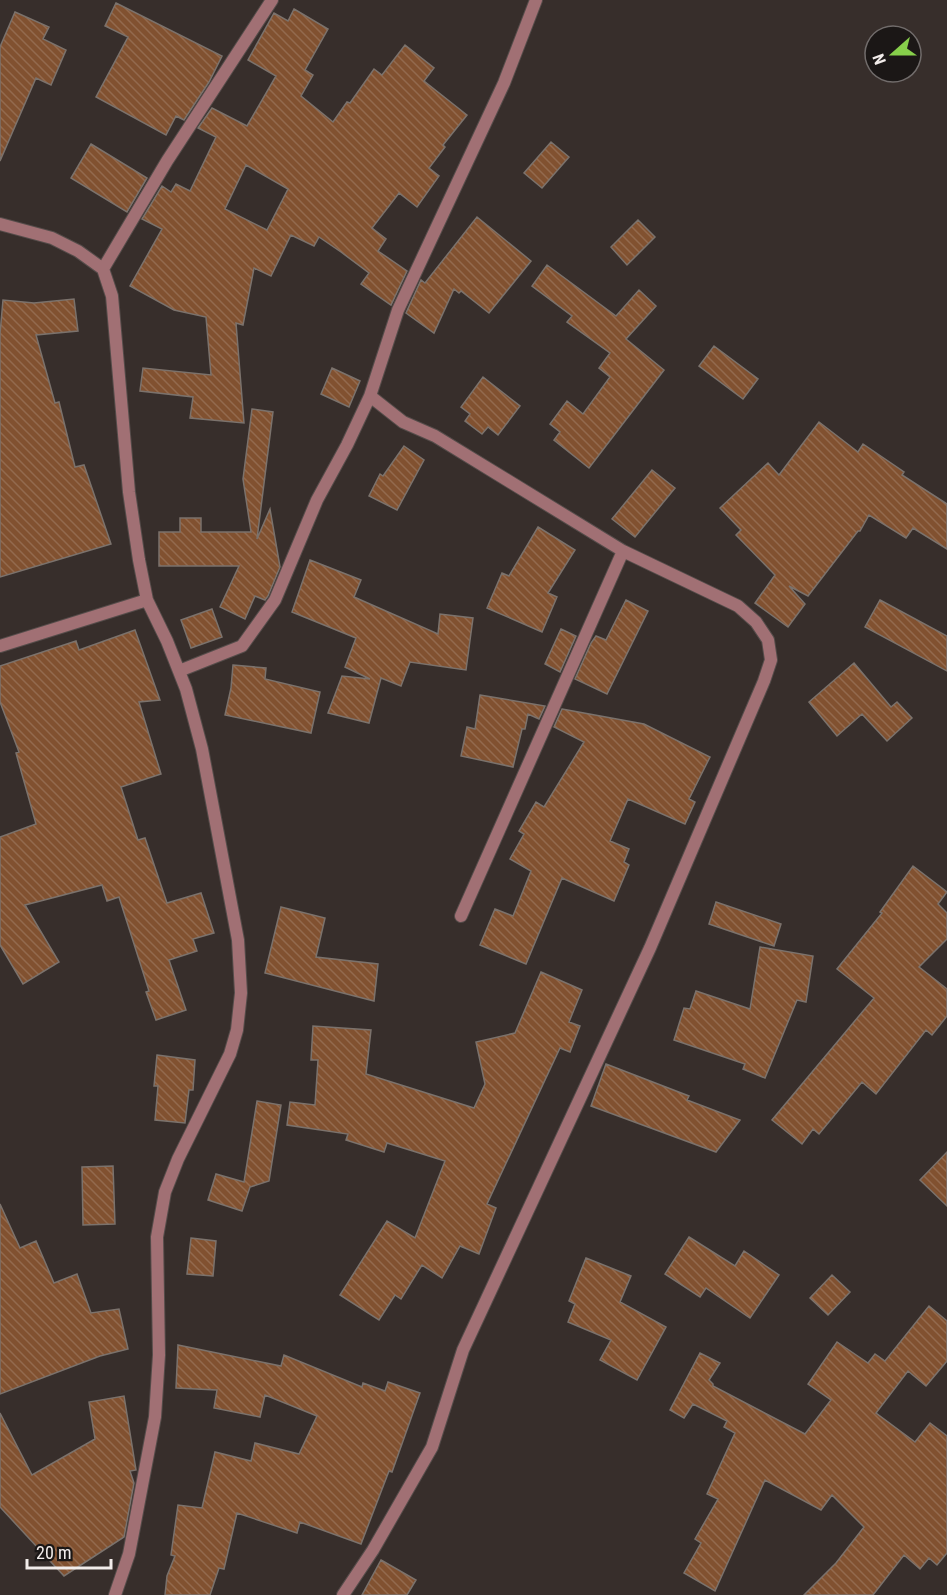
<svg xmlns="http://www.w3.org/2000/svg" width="947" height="1595" font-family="'Roboto Condensed',sans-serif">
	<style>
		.building { fill: url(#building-back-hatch); stroke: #7b726c; stroke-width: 1.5; fill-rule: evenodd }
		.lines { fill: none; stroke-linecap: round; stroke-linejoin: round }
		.minor-casing { stroke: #554c4a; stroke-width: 14 }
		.minor { stroke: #a17074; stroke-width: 12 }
	</style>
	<defs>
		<pattern id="building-back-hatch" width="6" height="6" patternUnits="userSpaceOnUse" patternTransform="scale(1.5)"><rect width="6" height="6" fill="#815130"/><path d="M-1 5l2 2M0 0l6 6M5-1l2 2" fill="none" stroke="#936a4e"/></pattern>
	</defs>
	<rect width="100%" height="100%" fill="#372e2b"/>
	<path class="building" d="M116 3 222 56 209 82 184 120 176 116 166 135 96 97 128 37 105 26Z
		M294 9 328 29 305 70 313 75 301 96 333 122 347 102 350 103 374 69 382 75 405 45 434 68 424 81 467 115 443 145 445 147 429 168 439 176 417 207 399 193 372 228 386 239 378 251 407 271 391 305 361 284 369 273 341 252 319 237 314 246 291 235 271 276 254 268 243 325 236 323 244 423 190 418 193 397 140 391 143 368 211 375 206 317 174 310 130 286 162 229 142 219 162 186 171 192 176 184 190 191 216 137 198 128 212 108 247 126 276 76 248 60 274 13 288 21ZM246 165 288 189 267 230 225 209Z
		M15 12 49 27 43 39 66 50 51 85 36 78 0 161V47Z
		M551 142 569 157 542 188 524 173Z
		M91 144 147 178 127 212 71 178Z
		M477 217 531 261 489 313 461 291 459 293 454 289 434 333 406 313 421 280 425 283Z
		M638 220 655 237 627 265 611 247Z
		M547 265 616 316 639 290 656 306 626 339 664 370 589 468 554 440 560 432 550 424 567 401 583 414 610 377 599 368 610 353 567 322 572 316 532 286Z
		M74 299 78 331 36 335 55 403 59 402 75 467 84 465 111 544 0 577V334L3 300 34 303Z
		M714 346 758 379 743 399 699 366Z
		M332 368 360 381 349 407 321 394Z
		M483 377 520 406 498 435 488 427 482 434 465 421 470 414 461 407Z
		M252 409 273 412 257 539 270 509 280 567 268 596 265 600 255 596 245 619 220 607 239 566H159V532H180V518H201V532H251L243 479Z
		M819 422 858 452 863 444 904 472 902 475 947 504V549L913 528 906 538 869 515 860 531H858L808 596 789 586 805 604 788 627 755 603 775 575 736 535 741 530 720 508 768 463 779 475Z
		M404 446 424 460 397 510 369 496 380 474 383 476Z
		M652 470 675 488 635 537 612 519Z
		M538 527 575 550 548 593 557 597 542 632 487 608 502 573 509 576Z
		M310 560 361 580 354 597 438 634 440 614 473 618 466 670 410 662 401 686 381 678 369 723 328 713 342 676 370 679 345 667 356 638 292 612Z
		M626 600 648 611 607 694 575 679 591 643 596 636 606 640Z
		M880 600 947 636V671L865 627Z
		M212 609 222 637 191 648 181 620Z
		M561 629 576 636 560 672 545 664Z
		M135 630 160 700 139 702 161 774 121 787 138 840 145 838 167 903 201 893 214 933 193 939 197 951 169 960 186 1010 156 1020 146 992 149 991 119 897 107 901 102 885 25 905 59 962 23 984 0 945V837L36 824 16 753 19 752 0 702V666L76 641 79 650Z
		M854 663 891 707 897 702 912 718 887 741 862 714 837 736 809 702Z
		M233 665 266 668 265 679 320 692 311 733 225 715 231 688Z
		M480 695 545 706 539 719 528 714 525 729H522L513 767 461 756 467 727 475 729Z
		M562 709 644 724 710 757 689 799 695 802 685 824 628 799 610 841 629 849 624 862 629 865 614 901 562 878 526 964 480 945 495 909 513 916 531 871 510 859 524 834 519 831 536 802 544 807 584 742 554 727Z
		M913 866 947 892 938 904 947 913V939L919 967 947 989V1016L932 1035 926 1030 876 1094 862 1082 819 1134 813 1129 802 1144 772 1120 874 998 837 969 882 913 880 912Z
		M716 902 781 924 774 946 709 924Z
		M281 907 325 918 316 957 378 964 374 1001 265 973Z
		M760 947 813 956 806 1002 797 1000 765 1078 743 1069 745 1064 674 1040 684 1008 690 1009 696 991 750 1009Z
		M541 972 582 990 569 1022 580 1026 570 1052 560 1048 487 1204 496 1208 479 1254 460 1246 442 1278 422 1265 401 1299 395 1295 379 1320 340 1295 387 1221 415 1238 445 1161 387 1143 384 1152 346 1140 348 1134 287 1125 290 1102 315 1105 318 1060H311L313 1026 371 1030 366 1074 474 1108 485 1084 476 1042 515 1033Z
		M157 1055 195 1060 193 1090H189L185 1123 155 1120 158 1086H154Z
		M606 1064 689 1096 687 1100 740 1120 716 1152 591 1106Z
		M257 1101 281 1105 269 1181 250 1187 242 1211 208 1200 216 1174 244 1182Z
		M947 1152V1206L920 1180Z
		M113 1166 115 1224 83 1225 82 1167Z
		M0 1204 20 1248 36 1241 54 1283 77 1274 91 1313 119 1309 128 1349 100 1356 0 1394Z
		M689 1237 735 1266 744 1251 779 1275 750 1318 706 1288 700 1297 665 1274Z
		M191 1238 216 1241 213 1276 187 1274Z
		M586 1258 631 1276 620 1302 666 1327 637 1380 600 1360 611 1340 568 1322 575 1304 569 1301Z
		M832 1275 850 1292 828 1315 810 1298Z
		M929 1306 947 1321V1361L926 1386 908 1371 876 1413 915 1442 930 1423 947 1436V1553L937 1565 929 1558 920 1569 904 1555 873 1595H804L836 1563 864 1527 832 1495 821 1510 765 1480 715 1591 684 1573 701 1543 695 1539 718 1499 707 1494 735 1433 724 1427 727 1421 693 1404 684 1418 670 1410 700 1353 720 1363 709 1380 713 1384V1386L805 1434 831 1400 808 1384 837 1342 868 1363 875 1354 885 1361Z
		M178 1345 281 1366 284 1355 362 1387 363 1383 385 1391 388 1382 420 1393 392 1472 389 1471 361 1544 300 1522 297 1533 237 1513 224 1569 219 1568 210 1595H165L167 1576 175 1556 171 1555 178 1505 202 1508 215 1452 251 1461 255 1443 299 1454 317 1416 265 1395 260 1417 214 1408 217 1390 176 1388Z
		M124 1396 136 1470 130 1471 134 1483 124 1537 64 1576 0 1507V1413L32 1475 95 1439 89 1402Z
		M381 1560 416 1580 407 1595H362Z"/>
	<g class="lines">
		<g class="minor-casing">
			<path id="minor" d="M0 224 52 238 78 251 103 269 112 296 129 492 139 560 147 600 167 641 186 689 202 749 238 940 241 993 237 1030 230 1054 178 1159 165 1192 157 1237 159 1355 155 1417 129 1554 115 1595
				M103 269 167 161 272 0
				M0 646 147 600
				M179 671 242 646 275 600 317 500 347 445 370 396
				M461 916 623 551
				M343 1595 373 1550 432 1447 463 1350 650 948 764 681 771 660 768 640 756 622 738 606 623 551 435 436 403 422 370 396 398 310 504 83 536 0"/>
		</g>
		<use href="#minor" class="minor"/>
	</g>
	<g transform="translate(893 54) rotate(249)"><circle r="28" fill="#1b1716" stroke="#716c6b" stroke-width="1.5"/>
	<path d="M0-4.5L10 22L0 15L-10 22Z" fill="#87cf4b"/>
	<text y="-9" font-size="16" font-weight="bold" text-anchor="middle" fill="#f2ecea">N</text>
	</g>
	<path d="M27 1559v9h84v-9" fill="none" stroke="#f2ecea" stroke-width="3"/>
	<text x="36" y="1559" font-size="18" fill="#f2ecea" stroke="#1b1716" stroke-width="4.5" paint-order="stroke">20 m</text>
</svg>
